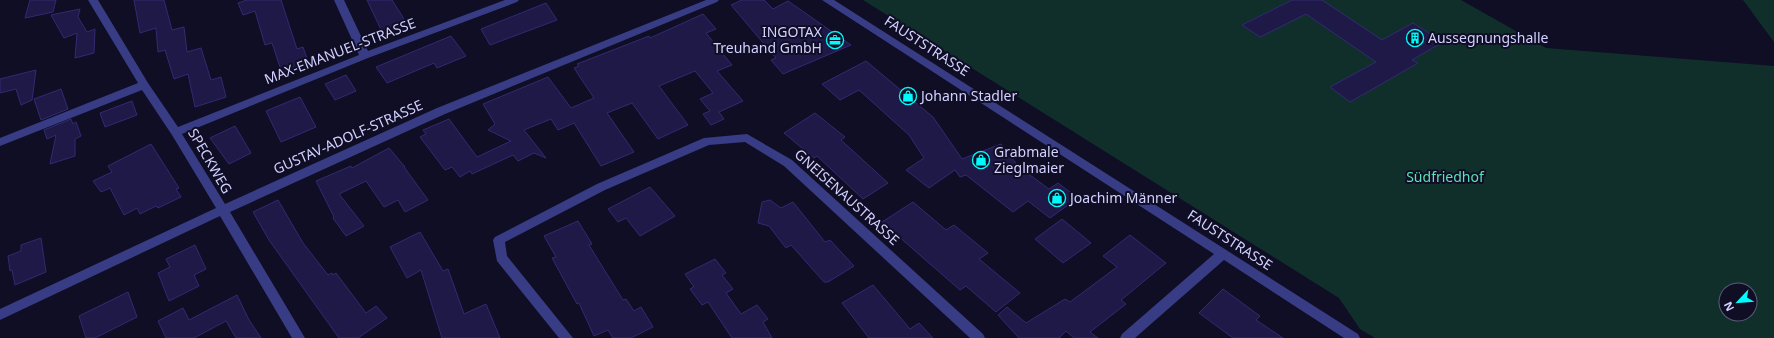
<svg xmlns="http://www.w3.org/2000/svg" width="1774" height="338" font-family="'Noto Sans',sans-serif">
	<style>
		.green { fill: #102f2b; fill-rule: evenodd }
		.building { fill: #1e1946; stroke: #322a73 }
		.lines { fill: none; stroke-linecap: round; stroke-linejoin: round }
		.minor { fill: #373c85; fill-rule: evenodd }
		.labels { text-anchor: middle; stroke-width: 4; stroke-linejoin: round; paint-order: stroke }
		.poi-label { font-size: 14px; fill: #d2d1ff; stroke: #0f0e25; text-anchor: start }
		.street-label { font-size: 14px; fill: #d2d1ff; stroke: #0f0e25 }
		.park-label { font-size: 14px; fill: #59e3b3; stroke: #0f0e25 }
	</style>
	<rect width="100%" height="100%" fill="#0f0e25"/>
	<path class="green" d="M863 0H1461L1546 48 1774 66V338H1375L1360 329 1339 298ZM1726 290H1750V314H1726Z
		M1743 0H1774V42Z"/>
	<path class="building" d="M30 0H56L53 12 25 18Z
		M134 0H164L172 30 184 27 187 52 201 48 211 80 221 77 226 97 195 107 188 74 174 79 165 50 158 52 156 28 140 33Z
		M247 0H281L297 49 303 47 309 64 282 73 272 43 265 45 255 11 243 15 238 3Z
		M367 0H392L409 27 384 36Z
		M742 0H764L773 9 788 1 851 45 783 74 771 60 776 58 731 5Z
		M1292 0H1322L1382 40 1413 23 1443 42 1412 60 1418 63 1350 102 1330 87 1376 62 1306 14 1260 37 1242 25Z
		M546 3 557 20 490 45 481 29Z
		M80 9 78 17 87 32 95 29 94 53 75 58 77 33 64 38 51 15Z
		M703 14 716 29 706 33 732 65 717 71 743 101 719 112 724 119 711 125 703 114 710 111 700 99 713 93 695 71 659 86 688 125 658 139 632 103 607 113 634 152 601 166 574 123 558 130 551 119 524 130 546 158 534 153 518 161 513 155 472 174 470 171 460 177 452 167 445 170 420 137 426 134 423 130 449 119 477 157 511 141 488 130 495 124 483 104 548 77 571 108 594 98 574 68 579 66 577 64 649 36 650 38Z
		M451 36 466 56 437 68 434 63 387 83 376 67Z
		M866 61 933 117 962 159 1001 144 1019 167 1049 189 1058 183 1078 198 1050 218 1028 201 1013 212 966 175 960 177 955 170 929 188 906 170 924 158 909 135 859 90 840 100 822 84Z
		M36 70 32 100 21 105 16 89 0 93V79Z
		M346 75 356 91 335 100 325 84Z
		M61 89 68 109 41 120 34 99Z
		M300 97 316 127 281 142 266 111Z
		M132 101 137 115 105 127 100 113Z
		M815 113 845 137 841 140 888 183 863 199 817 156 814 158 784 133Z
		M71 119 73 124 76 122 81 136 75 139V156L50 164 56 135 47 139 44 130Z
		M235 126 251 153 229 164 210 138Z
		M151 144 179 188 176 189 181 197 158 208 156 206 140 214 137 208 124 215 110 188 101 192 93 181 112 172 108 166Z
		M389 148 405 167H404L428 200 405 212 398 200 384 207 366 181 339 194 364 226 346 236 333 218 334 217 316 181 351 166 352 168Z
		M650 187 675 216 640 236 626 218 618 222 608 209Z
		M278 200 303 243 328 275 332 273 333 275 336 273 366 313 376 306 387 318 358 338H339L269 240 253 212Z
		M770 200 781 208 793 202 825 242 830 240 854 266 828 282H824L791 245 786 248 769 226 758 223 762 202Z
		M913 202 946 230 954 225 988 253 979 259 1020 293 996 312 966 286 960 290 882 222Z
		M1062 219 1091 243 1063 263 1035 239Z
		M578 221 592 244 589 245 623 300 626 299 634 311 641 307 653 327 631 338H613L608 330 594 336 579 303 577 304 552 258 556 257 544 236Z
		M420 232 443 271 448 269 464 314 486 304 500 338H442L421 270 407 278 390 247Z
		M1130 235 1166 263 1121 300 1126 304 1090 332 1098 338H1074L1066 331 1059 338H1019L998 315 1007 307 1026 323 1065 299 1070 302 1117 267 1103 256Z
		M41 238 46 272 15 285 12 270 10 271 8 256 21 251V245Z
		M195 245 206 269 194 275 199 286 169 301 158 273 170 267 166 259Z
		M715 259 726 273 722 275 733 289 726 293 741 314 757 305 768 319 763 322 772 338H732L708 302 702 305 690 289 694 287 685 274Z
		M873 285 910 329 919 323 933 338H869L842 303Z
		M1223 289 1260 316 1256 320 1283 338H1233L1199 313Z
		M128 292 137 317 95 338H86L79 316Z
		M237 295 249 320 261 338H236L226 321 194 338H166L158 321 183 308 189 320Z"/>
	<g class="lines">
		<path class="minor" d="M88 0H98L148 83 178 127 359 55 334 0H344L368 51 505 0H519L517 2 368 58 182 134 225 204 437 108 706 0H719L717 2 445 114 230 212 305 338H292L220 216 0 320V309L216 208 172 135 142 90 0 146V138L138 83Z
			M822 0H834L1358 334 1360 338H1344L1224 260 1135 338H1120L1122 334 1214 254Z
			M747 134 792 160 983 334 985 338H970L784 166 745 142 709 145 605 190 505 242 507 256 573 338H559L497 261 493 240 495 237 597 184 704 138Z"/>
	</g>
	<defs>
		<g id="building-ring" transform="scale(0.9)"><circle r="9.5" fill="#0f0e25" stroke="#00fbfc" stroke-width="1.5"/><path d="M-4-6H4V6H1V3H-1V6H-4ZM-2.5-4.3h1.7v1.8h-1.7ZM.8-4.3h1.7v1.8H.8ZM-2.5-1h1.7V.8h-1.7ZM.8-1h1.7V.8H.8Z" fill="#00fbfc"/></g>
		<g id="office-ring" transform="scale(0.9)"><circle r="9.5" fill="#0f0e25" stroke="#00fbfc" stroke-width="1.5"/><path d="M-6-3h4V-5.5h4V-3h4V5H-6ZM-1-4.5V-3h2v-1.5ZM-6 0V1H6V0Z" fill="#00fbfc"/></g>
		<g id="shop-ring" transform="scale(0.9)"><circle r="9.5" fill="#0f0e25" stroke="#00fbfc" stroke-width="1.5"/><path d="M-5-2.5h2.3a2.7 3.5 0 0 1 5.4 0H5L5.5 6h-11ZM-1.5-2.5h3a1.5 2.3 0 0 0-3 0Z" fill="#00fbfc"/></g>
	</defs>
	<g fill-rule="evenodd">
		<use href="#building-ring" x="1415" y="38"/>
		<use href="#office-ring" x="835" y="40"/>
		<use href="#shop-ring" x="908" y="96"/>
		<use href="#shop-ring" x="981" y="160"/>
		<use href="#shop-ring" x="1057" y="198"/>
	</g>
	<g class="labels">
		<g class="poi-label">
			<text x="822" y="37" text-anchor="end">INGOTAX<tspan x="822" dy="16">Treuhand GmbH</tspan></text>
			<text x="1428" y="43">Aussegnungshalle</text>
			<text x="921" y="101">Johann Stadler</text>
			<text x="994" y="157">Grabmale<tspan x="994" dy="16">Zieglmaier</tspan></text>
			<text x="1070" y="203">Joachim Männer</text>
		</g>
		<g class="street-label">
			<text transform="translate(927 46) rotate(33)" y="5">FAUSTSTRASSE</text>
			<text transform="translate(340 51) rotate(-21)" y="5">MAX-EMANUEL-STRASSE</text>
			<text transform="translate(348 137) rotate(-24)" y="5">GUSTAV-ADOLF-STRASSE</text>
			<text transform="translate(210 161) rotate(60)" y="5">SPECKWEG</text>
			<text transform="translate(847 197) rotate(42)" y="5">GNEISENAUSTRASSE</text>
			<text transform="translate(1230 240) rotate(33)" y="5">FAUSTSTRASSE</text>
		</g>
		<g class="park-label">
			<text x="1445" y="182">Südfriedhof</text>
		</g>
	</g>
	<g transform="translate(1738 302) rotate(244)"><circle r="19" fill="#0f0e25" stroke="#5d5c7c"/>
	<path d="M0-3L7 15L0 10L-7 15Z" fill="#00fbfc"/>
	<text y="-6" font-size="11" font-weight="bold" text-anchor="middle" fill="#d2d1ff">N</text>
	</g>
</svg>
